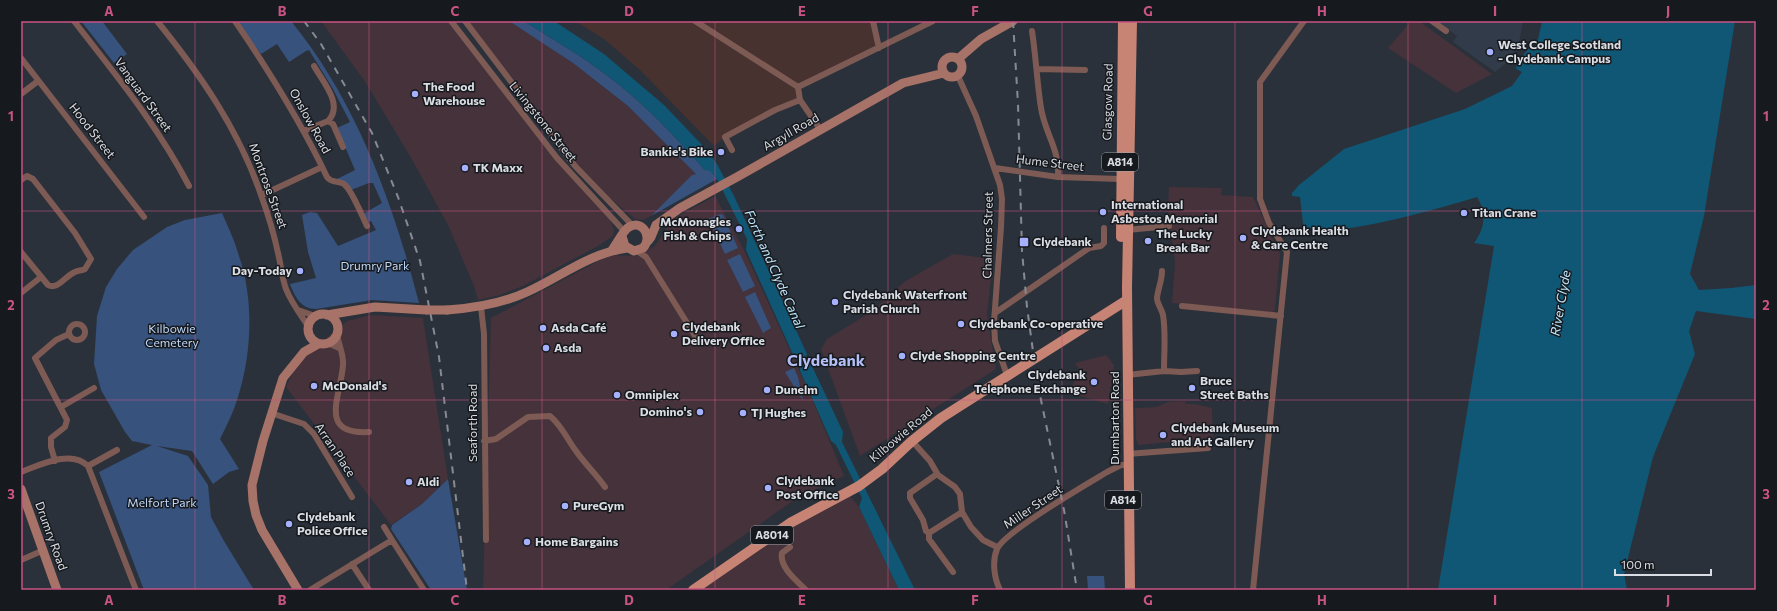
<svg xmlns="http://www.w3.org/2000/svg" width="1777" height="611" font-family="Commissioner,sans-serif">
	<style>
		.commercial { fill: #45323a }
		.industrial { fill: #473230 }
		.built { fill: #313b49 }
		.green { fill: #36527d }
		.water { fill: #0f5774 }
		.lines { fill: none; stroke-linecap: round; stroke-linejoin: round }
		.street { stroke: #7d5b54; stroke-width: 6 }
		.secondary { stroke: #a77267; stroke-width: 9 }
		.primary { stroke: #c78475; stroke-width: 10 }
		.rail { stroke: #868b93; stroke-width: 2; stroke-dasharray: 7 7; stroke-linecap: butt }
		.secondary-bridge { stroke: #a77267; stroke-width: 9 }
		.grid { fill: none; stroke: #c95384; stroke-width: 1; stroke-opacity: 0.55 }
		.poi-dot { fill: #a5b1fc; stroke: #16191d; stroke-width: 1.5 }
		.labels { text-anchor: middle; stroke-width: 3; stroke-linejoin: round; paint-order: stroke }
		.shield { fill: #16191d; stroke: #9fa3a8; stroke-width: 1 }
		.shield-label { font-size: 11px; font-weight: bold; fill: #dadee4 }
		.poi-label { font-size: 12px; font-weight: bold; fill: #dadee4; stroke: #16191d; text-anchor: start }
		.street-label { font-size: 12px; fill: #dadee4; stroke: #16191d }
		.park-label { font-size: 12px; fill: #c1d8f9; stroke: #16191d }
		.water-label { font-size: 13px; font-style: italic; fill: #bde6fd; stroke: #16191d }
		.district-label { font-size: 16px; font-weight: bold; fill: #b5bff7; stroke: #16191d }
		.neatline { fill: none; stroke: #c95384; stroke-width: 1.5 }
		.grid-label { font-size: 13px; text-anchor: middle; font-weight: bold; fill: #c95384 }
	</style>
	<rect width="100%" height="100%" fill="#2b313a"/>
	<path class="commercial" d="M321 21H451L521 112 603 206 614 229 613 236 598 246 523 286 500 295 478 300 474 286 448 225 410 156 366 83Z
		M465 21H509L537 39 573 63 628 106 696 174 651 216 643 220 635 219 586 178Z
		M1411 21H1419L1492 74 1456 93 1388 48Z
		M1169 187 1222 188 1221 195 1253 197 1280 254 1275 310 1272 313 1172 303 1175 262 1168 209Z
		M715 196 744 250 810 394 844 476 797 498 666 590H483L491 318 610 255 636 256 655 246 673 219Z
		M953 254 993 259 987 315 996 369 860 456 821 349 827 339 871 312 904 282Z
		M371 315 423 318 448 479 422 504 391 525 286 387 295 368 308 353 347 321Z
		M1106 355 1114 365 1108 404 1070 393 1075 379 1082 374 1075 363Z
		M1185 401V404H1195L1212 408 1213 438 1138 445 1136 438 1135 408 1156 407 1168 402Z
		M848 493 859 507 899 590H693L790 523Z"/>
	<path class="industrial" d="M575 21H873L879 48 799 87 800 100 725 137 714 146 641 71 604 39Z"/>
	<path class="built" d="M1437 21H1523L1519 43 1507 62 1495 72 1453 42 1457 36Z"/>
	<path class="green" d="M81 21H102L127 54 114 63Z
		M236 21H291C357 102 393 203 419 303L372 300 316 309C301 309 295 297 290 284L316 278 308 252 302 215 310 212 317 213 338 246 376 230 371 221 367 222 363 214 382 203 373 183H369L351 190 335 180 355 170 337 128 350 122 333 89 309 50 306 51 289 62 277 44 261 54Z
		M509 21H524C552 39 582 56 608 76 644 103 676 137 705 170H710L717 179 651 216 692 175 696 174 628 106 573 63Z
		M222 213C228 227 235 241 239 256 254 299 252 353 238 397 234 411 227 425 220 439L239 469 229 472 213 484 192 451 157 446 188 456 208 485 211 517 224 541 254 590H144L99 472 152 445 132 441 125 432 101 390 94 364 97 316 106 287 117 269 133 250 167 227 185 220Z
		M720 214 723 215 738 248 725 254 708 219Z
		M740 254 755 286 743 292 727 260Z
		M755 292 771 328 763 333 745 297Z
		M794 368 798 377 803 401 785 372Z
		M448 479 467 590H431L391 529 392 525 422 504Z
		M1087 576H1104L1105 590H1088Z"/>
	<path class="water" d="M524 21H554L604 54 664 105 705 148 717 164 734 196 807 354 805 359 807 363 811 364 843 432 842 442 915 590H899L859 507 862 498 836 445 831 441 800 371 801 365 800 362 795 359 746 250 747 239 717 179 710 171 705 170C676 137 644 103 608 76 582 56 552 39 524 21Z
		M1542 21H1735L1704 216 1690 274 1699 290 1731 288 1756 285V319L1696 311 1689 331 1695 354 1653 457 1624 574 1627 590H1438L1494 246 1474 243C1485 228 1487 213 1477 197 1451 205 1318 245 1303 224L1300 197 1292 196V193L1299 185 1344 149 1465 109 1512 86 1522 72 1516 69 1517 63 1528 49H1536Z"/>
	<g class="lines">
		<path class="street" d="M74 21C115 74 158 126 189 186
			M157 21C200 74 239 130 261 195 268 214 274 234 278 253 281 265 282 278 286 289 291 302 300 314 308 326
			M235 21C269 71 301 122 327 177 332 184 338 180 344 184 352 190 362 216 367 226
			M451 21 557 158 624 231
			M465 21 575 166 632 225
			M695 21 798 87 800 100 820 129
			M873 21 879 48
			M1432 21 1446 31
			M1032 31C1036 57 1037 83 1041 108 1045 134 1060 149 1058 177
			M21 58 144 217
			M314 66C323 82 344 105 328 121
			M1038 69 1085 70
			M958 76 976 116 1000 185 1002 199 1001 227 994 322 995 341 1007 375
			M798 87 933 21
			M21 94 38 81
			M304 131 328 121 333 124 343 147
			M732 150 725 137 775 110 800 100
			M995 168 1058 177 1120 179
			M21 180 27 176 33 179 75 233 91 259 85 269C81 271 77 270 73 273 65 277 57 290 48 285L21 252
			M262 195 322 167
			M1127 230 1169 226
			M637 251 646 257 697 339
			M1162 271C1162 281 1158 288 1157 298 1157 304 1162 309 1163 315 1166 333 1164 352 1164 371
			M21 293 41 277
			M1182 306 1281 316
			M481 307 484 334 486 540
			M298 310 315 316
			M995 313 1089 248 1101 246 1104 243V228
			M69 332a8 8 0 1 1 16 0a8 8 0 1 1-16 0Z
			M337 335C339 345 344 356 343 365 341 396 317 435 369 432
			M328 343 339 348
			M1127 375 1164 371 1181 372 1197 371
			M61 407 94 388
			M271 413 304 424 314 434 352 497
			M484 441 496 439 528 417 550 416C562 426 567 439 576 451 585 464 596 474 605 487
			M912 441 930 461 938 475 955 487 960 494 962 512 971 527 983 540 997 547
			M1127 454 1208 448
			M55 461 51 447V438L65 427 67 420 35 358 56 340 69 334
			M88 466 117 450
			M21 472C40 465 71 449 88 466L136 590
			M384 527 392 540
			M929 533 926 531 923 520 910 498V493L937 474
			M790 547 782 553C779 567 797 581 806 590
			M21 560 44 550
			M352 564 369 590
			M953 572 929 539V533L962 512
			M310 590 392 540 424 590
			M1000 590C994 578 992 561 997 549 1004 532 1087 484 1107 472L1121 465H1128
			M1253 590 1287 252 1269 223 1260 199V82L1304 21"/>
		<path class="secondary" d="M942 67a10 10 0 1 1 20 0a10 10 0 1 1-20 0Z
			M958 59 981 39 1013 21
			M648 241 651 237 656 225 680 208 737 177 903 83 944 73
			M612 250C616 245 624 229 629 227 643 219 653 238 643 248L634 251 625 246 622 236
			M447 310C475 308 501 304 527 292 560 277 590 253 627 248
			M308 329a15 15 0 1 1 30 0a15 15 0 1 1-30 0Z
			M327 315 375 307 427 310
			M21 489 57 590
			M298 590 262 530 256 515 253 501 252 485 263 441 283 378 304 352 318 344"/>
		<path class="primary" d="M1121 237 1123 21
			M693 590 790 523 859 486 882 469 912 441 941 418 1127 300
			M1130 590 1127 287 1132 21"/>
		<path class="rail" d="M304 21 321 44 372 133 398 197 420 261 439 357 467 590
			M1013 21 1018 104 1022 251 1027 307 1037 381 1064 510 1077 590"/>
		<path class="secondary-bridge" d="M427 310H447"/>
	</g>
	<path class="grid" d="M195 21V590M369 21V590M542 21V590M715 21V590M888 21V590M1062 21V590M1235 21V590M1408 21V590M1582 21V590M21 211H1756M21 400H1756"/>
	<g class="poi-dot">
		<circle cx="1490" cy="52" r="4"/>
		<circle cx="415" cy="94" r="4"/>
		<circle cx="721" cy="152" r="4"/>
		<circle cx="465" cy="168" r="4"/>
		<circle cx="1103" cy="212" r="4"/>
		<circle cx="1464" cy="213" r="4"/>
		<circle cx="739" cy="229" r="4"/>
		<circle cx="1243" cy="238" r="4"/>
		<circle cx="1148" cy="241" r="4"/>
		<rect x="1019" y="237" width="10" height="10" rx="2"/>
		<circle cx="300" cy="271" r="4"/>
		<circle cx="835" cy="302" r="4"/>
		<circle cx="961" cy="324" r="4"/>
		<circle cx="543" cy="328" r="4"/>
		<circle cx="674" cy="334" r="4"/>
		<circle cx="546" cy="348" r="4"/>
		<circle cx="902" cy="356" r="4"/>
		<circle cx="1094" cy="382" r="4"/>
		<circle cx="314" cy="386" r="4"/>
		<circle cx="1192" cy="388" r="4"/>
		<circle cx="767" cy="390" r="4"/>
		<circle cx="617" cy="395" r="4"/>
		<circle cx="700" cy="412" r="4"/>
		<circle cx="743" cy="413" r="4"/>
		<circle cx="1163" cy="435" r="4"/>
		<circle cx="409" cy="482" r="4"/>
		<circle cx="768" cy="488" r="4"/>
		<circle cx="565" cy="506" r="4"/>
		<circle cx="289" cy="524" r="4"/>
		<circle cx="527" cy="542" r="4"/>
	</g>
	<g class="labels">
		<g class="shield">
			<rect x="1102" y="153" width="36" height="18" rx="3"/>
			<rect x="1105" y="491" width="36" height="18" rx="3"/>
			<rect x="751" y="526" width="42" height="18" rx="3"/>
		</g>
		<g class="shield-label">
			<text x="1120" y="166">A814</text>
			<text x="1123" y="504">A814</text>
			<text x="772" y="539">A8014</text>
		</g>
		<g class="poi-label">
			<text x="1498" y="49">West College Scotland<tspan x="1498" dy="14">- Clydebank Campus</tspan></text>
			<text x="423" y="91">The Food<tspan x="423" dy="14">Warehouse</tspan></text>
			<text x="713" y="156" text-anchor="end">Bankie's Bike</text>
			<text x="473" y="172">TK Maxx</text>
			<text x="1111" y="209">International<tspan x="1111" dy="14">Asbestos Memorial</tspan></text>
			<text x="1472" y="217">Titan Crane</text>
			<text x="731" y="226" text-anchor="end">McMonagles<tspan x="731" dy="14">Fish &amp; Chips</tspan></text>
			<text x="1251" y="235">Clydebank Health<tspan x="1251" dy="14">&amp; Care Centre</tspan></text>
			<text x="1156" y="238">The Lucky<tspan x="1156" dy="14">Break Bar</tspan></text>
			<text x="1033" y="246">Clydebank</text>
			<text x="292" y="275" text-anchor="end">Day-Today</text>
			<text x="843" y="299">Clydebank Waterfront<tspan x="843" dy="14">Parish Church</tspan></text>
			<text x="969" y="328">Clydebank Co-operative</text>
			<text x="682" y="331">Clydebank<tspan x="682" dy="14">Delivery Office</tspan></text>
			<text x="551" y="332">Asda Café</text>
			<text x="554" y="352">Asda</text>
			<text x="910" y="360">Clyde Shopping Centre</text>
			<text x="1086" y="379" text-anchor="end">Clydebank<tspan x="1086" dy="14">Telephone Exchange</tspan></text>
			<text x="1200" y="385">Bruce<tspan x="1200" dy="14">Street Baths</tspan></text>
			<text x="322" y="390">McDonald's</text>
			<text x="775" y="394">Dunelm</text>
			<text x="625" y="399">Omniplex</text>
			<text x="692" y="416" text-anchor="end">Domino's</text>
			<text x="751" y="417">TJ Hughes</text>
			<text x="1171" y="432">Clydebank Museum<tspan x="1171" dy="14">and Art Gallery</tspan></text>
			<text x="776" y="485">Clydebank<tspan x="776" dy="14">Post Office</tspan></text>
			<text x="417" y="486">Aldi</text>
			<text x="573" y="510">PureGym</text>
			<text x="297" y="521">Clydebank<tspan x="297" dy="14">Police Office</tspan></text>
			<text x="535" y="546">Home Bargains</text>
		</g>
		<g class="street-label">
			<text transform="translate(143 95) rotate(54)" y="4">Vanguard Street</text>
			<text transform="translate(1108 102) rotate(-89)" y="4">Glasgow Road</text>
			<text transform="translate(310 121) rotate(61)" y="4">Onslow Road</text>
			<text transform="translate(543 122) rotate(51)" y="4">Livingstone Street</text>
			<text transform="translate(92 131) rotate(52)" y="4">Hood Street</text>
			<text transform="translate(791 132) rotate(-30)" y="4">Argyll Road</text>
			<text transform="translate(1050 163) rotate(7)" y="4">Hume Street</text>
			<text transform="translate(268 186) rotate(70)" y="4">Montrose Street</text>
			<text transform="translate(988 235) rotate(-89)" y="4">Chalmers Street</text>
			<text transform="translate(1115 418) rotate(-90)" y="4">Dumbarton Road</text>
			<text transform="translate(473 423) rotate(-90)" y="4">Seaforth Road</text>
			<text transform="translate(901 435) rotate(-40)" y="4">Kilbowie Road</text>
			<text transform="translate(335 450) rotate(56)" y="4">Arran Place</text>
			<text transform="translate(1033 507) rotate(-34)" y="4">Miller Street</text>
			<text transform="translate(51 536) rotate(70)" y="4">Drumry Road</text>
		</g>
		<g class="park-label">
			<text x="375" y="270">Drumry Park</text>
			<text x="172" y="333">Kilbowie<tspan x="172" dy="14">Cemetery</tspan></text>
			<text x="162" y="507">Melfort Park</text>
		</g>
		<g class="water-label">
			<text transform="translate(775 269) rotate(66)" y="5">Forth and Clyde Canal</text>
			<text transform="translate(1560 303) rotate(-80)" y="5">River Clyde</text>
		</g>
		<g class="district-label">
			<text x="826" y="366">Clydebank</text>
		</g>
	</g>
	<rect width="1777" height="611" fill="none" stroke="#16191d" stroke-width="44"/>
	<path d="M1615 569v6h96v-6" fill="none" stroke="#dadee4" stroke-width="2"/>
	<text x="1621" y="569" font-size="12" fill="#dadee4" stroke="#16191d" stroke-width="3" paint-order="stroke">100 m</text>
	<rect x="22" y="22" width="1733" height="567" class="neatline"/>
	<g class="grid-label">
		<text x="109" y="16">A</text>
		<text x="282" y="16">B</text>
		<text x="455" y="16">C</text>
		<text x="629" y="16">D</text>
		<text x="802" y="16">E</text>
		<text x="975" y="16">F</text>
		<text x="1148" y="16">G</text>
		<text x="1322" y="16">H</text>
		<text x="1495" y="16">I</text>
		<text x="1668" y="16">J</text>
		<text x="11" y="121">1</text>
		<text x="1766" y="121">1</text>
		<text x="11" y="310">2</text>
		<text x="1766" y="310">2</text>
		<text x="11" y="499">3</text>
		<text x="1766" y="499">3</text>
		<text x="109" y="605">A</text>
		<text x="282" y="605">B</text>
		<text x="455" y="605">C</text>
		<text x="629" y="605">D</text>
		<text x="802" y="605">E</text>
		<text x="975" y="605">F</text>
		<text x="1148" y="605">G</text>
		<text x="1322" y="605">H</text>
		<text x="1495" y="605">I</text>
		<text x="1668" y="605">J</text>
	</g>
</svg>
